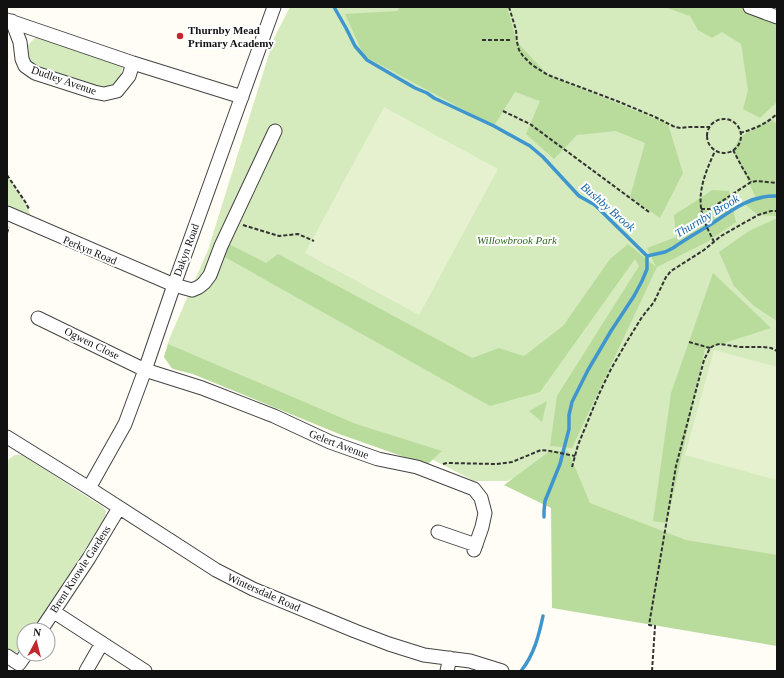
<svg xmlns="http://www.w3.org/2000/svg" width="784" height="678" font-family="'Times New Roman',serif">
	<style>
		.green { fill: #d5ebbd }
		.forest { fill: #b9dc9c }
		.pitch { fill: #e6f2cf }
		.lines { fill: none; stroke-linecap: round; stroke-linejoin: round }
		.stream { stroke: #3f96cf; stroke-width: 3.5 }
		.minor-casing { stroke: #444; stroke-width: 15 }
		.path { stroke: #333; stroke-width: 2; stroke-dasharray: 4 2; stroke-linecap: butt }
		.minor { stroke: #fff; stroke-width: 13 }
		.poi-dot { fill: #c4262e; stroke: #fff; stroke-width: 1.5 }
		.labels { text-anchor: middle; stroke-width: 4; stroke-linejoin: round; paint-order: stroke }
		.poi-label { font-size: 11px; font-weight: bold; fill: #111; stroke: #fff; text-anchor: start }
		.street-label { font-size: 11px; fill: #111; stroke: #fff }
		.park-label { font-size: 11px; font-style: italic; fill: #2f6b1f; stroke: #fff }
		.water-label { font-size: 12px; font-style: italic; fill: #1768a6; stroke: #fff }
	</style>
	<rect width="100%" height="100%" fill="#fffdf5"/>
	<path class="green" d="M290 7H723L777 26V575L666 557 522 475 507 481H474L420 453 342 435 193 374 171 368 164 357 170 337 208 250 274 38Z
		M41 33 125 60 121 72V79L117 85 103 90 35 68 30 63 26 48C30 42 35 38 41 33Z
		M7 175 26 203 33 222 7 209Z
		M15 455H22L103 507 106 511 105 518 34 630H24V645L18 651 13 654 7 652V463L9 459Z"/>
	<path class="forest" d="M399 7H507L517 42 548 75 668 124 683 173 660 218 630 197 645 143 616 131 577 135 554 159 526 134 540 101 515 92 494 126 364 56 345 14 398 11Z
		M664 7H740L777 20V102L760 118 743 109 748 90 741 44 722 32 712 38 698 30 690 16Z
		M771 119 777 124V216L758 215 743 203 756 198 733 150 740 137Z
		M712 190 729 191 736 222 707 242 657 267 572 448 550 446 557 396 639 266 635 259 540 392 490 406 223 256 227 243 266 263 278 254 472 358 499 348 524 356 563 326 610 259 628 244 656 267 647 248 676 237 674 215 696 201Z
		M777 218V321L754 306 734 286 719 252 749 231Z
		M713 273 771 328 705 349 667 523 653 521 671 393Z
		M168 344 356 424 442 451 427 465 342 435 193 374 173 369 164 357Z
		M547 401 542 422 529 411Z
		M550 451H568L590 503 686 540 777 555V646L552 608 551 508 504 485Z"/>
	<path class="pitch" d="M384 107 498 169 419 315 305 253Z
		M714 350 777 367V480L685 455Z"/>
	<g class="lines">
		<path class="stream" d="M334 7 346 28 355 46 367 60 415 88 427 93 434 98 494 126 530 146 543 157 579 196 595 205 647 256V269L642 281 634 296 611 331 588 370 572 402 569 415V429L560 464 545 501 544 511V517
			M647 256 665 252 673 248C686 239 700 231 713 223 733 209 752 195 777 196
			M521 671C534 655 539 635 543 616"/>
		<g class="minor-casing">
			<path id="minor" d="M750 7 777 17
				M7 20 133 63 242 97
				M12 21 20 42 22 59 25 66 35 73 94 92 104 94 117 91 129 76 133 63
				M7 213 174 285 192 290 199 287 204 283 210 275 221 246 275 131
				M38 318 145 370 202 388 274 416 330 442 378 459 417 467 474 489 481 498 485 513 482 527 474 550
				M7 437 89 488 216 570 253 589 355 631 389 644 424 655 470 661 502 671
				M89 488 125 424 145 370 174 285 274 7
				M438 532 476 545
				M54 612 145 671
				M41 630 89 558 119 508
				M7 656 19 664 26 654
				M86 671 102 643
				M447 671 450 658"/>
		</g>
		<path class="path" d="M509 7 516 30 517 42 519 50 523 56 532 65 548 75 617 101 655 117 675 127 681 128 688 127H710
			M482 40H510
			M503 111 530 124 649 212
			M707 136a17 17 0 1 1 34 0a17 17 0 1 1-34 0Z
			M740 133C754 129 766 124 777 114
			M733 150 742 167 751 182
			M7 175 26 203 29 209
			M701 209H710L751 182 757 181 777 183
			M243 225 279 236 298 234 314 241
			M7 233 9 227
			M714 242C710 233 704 223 702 213 697 191 706 171 715 151
			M689 342 710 348
			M443 464 447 463 496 464 512 462 541 450 550 451 575 456
			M572 467 578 445 599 394 611 369 626 343 642 317 654 302 666 277 671 271 704 250 721 236 758 215 771 211H777
			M652 671 655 626 649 625 676 466 704 360 710 348 715 345 720 344 740 347H763L771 348 777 351"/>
		<use href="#minor" class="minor"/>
	</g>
	<circle class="poi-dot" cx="180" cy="36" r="4"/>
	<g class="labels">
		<g class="poi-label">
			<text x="188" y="34">Thurnby Mead<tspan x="188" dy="13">Primary Academy</tspan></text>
		</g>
		<g class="street-label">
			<text transform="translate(64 80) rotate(19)" y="4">Dudley Avenue</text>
			<text transform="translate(90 250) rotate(23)" y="4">Perkyn Road</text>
			<text transform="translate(186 250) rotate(-70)" y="4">Dakyn Road</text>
			<text transform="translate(92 343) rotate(26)" y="4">Ogwen Close</text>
			<text transform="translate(339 444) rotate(21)" y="4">Gelert Avenue</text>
			<text transform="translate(80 569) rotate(-57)" y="4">Brent Knowle Gardens</text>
			<text transform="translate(264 592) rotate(24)" y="4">Wintersdale Road</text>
		</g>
		<g class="park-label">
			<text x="517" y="244">Willowbrook Park</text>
		</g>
		<g class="water-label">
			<text transform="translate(608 207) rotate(41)" y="4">Bushby Brook</text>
			<text transform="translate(707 216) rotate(-31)" y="4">Thurnby Brook</text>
		</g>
	</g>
	<rect width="784" height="678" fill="none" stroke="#111111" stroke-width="16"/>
	<g transform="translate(36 642) rotate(7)"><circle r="19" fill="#ffffff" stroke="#a0a0a0"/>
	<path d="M0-3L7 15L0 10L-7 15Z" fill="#c4262e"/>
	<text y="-6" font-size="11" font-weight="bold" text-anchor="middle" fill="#111111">N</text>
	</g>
</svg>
